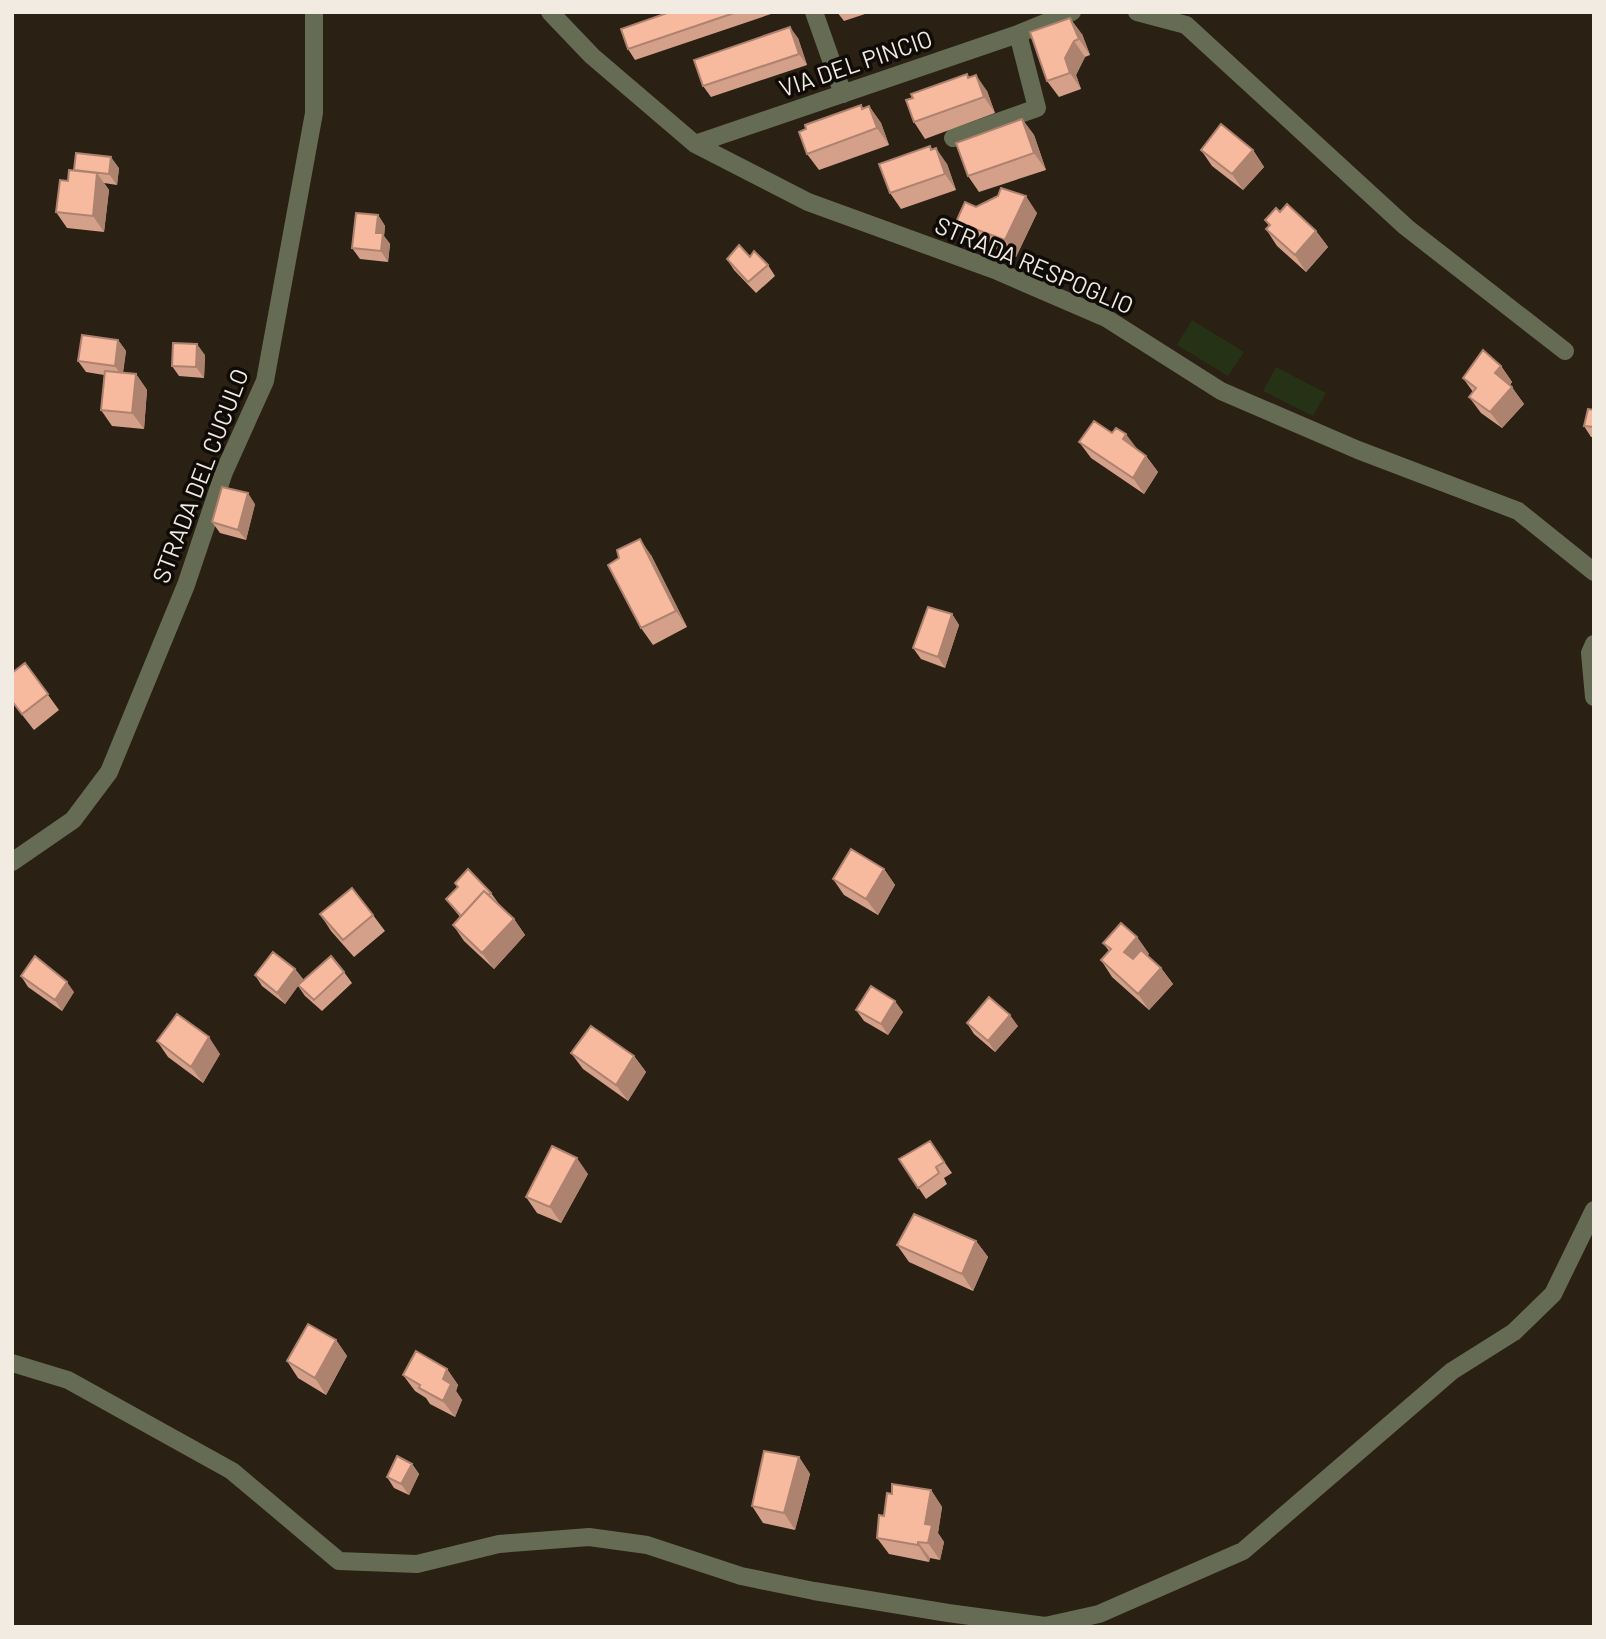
<svg xmlns="http://www.w3.org/2000/svg" width="1606" height="1639" font-family="Barlow,sans-serif">
	<style>
		.green { fill: #263215 }
		.lines { fill: none; stroke-linecap: round; stroke-linejoin: round }
		.minor { stroke: #666b54; stroke-width: 18 }
		.wall { fill: #d4a089 }
		.shaded-wall { fill: #ad826f }
		.building { fill: #f7ba9f; stroke: #ad826f; stroke-width: 2 }
		.labels { text-anchor: middle; stroke-width: 7; stroke-linejoin: round; paint-order: stroke }
		.street-label { font-size: 24px; fill: #f1ebe2; stroke: #0f0b06 }
	</style>
	<rect width="100%" height="100%" fill="#2a2013"/>
	<path class="green" d="M1192 320 1244 352 1228 376 1177 345Z
		M1276 367 1326 393 1313 416 1263 391Z"/>
	<g class="lines">
		<path class="minor" d="M550 12 592 56 695 144 808 202 995 270 1106 318 1221 391 1358 450 1518 511 1594 572
			M814 12 843 94
			M1137 12 1186 25 1406 227 1565 351
			M953 138 1037 108 1018 34
			M695 144 1018 34 1072 12
			M1594 644 1590 653 1594 697
			M12 862 73 820 109 772 186 585 224 472 265 381 314 113V12
			M12 1363 68 1380 232 1471 339 1561 417 1564 499 1544 589 1537 647 1545 741 1576 814 1591 948 1613 1045 1626 1099 1614 1243 1551 1452 1371 1514 1332 1553 1294 1594 1210"/>
	</g>
	<path class="wall" d="M670 12H777L635 60 628 49Z
		M837 12H871L844 21Z
		M1030 32 1082 34 1090 55 1085 57 1076 75 1081 89 1059 97 1047 81Z
		M798 38 807 65 711 97 703 86Z
		M967 74 969 77 987 91 995 113 925 139 914 122Z
		M861 105 863 108 869 106 881 123 889 145 819 170 807 154Z
		M1022 119 1034 135 1046 170 979 192 968 176Z
		M932 149 947 164 956 190 901 209 890 193Z
		M1201 150H1253L1264 167 1243 190 1212 166Z
		M119 168 117 185 104 183 109 190 104 232 67 228 56 212 68 181 74 171Z
		M998 196 1037 213 1016 257 968 238 956 222 976 207Z
		M1280 212 1316 231 1328 247 1306 272 1277 246 1266 229 1269 226 1265 220Z
		M378 215 385 226 384 236 390 244 388 262 360 259 352 248Z
		M750 257 768 265 775 276 756 293 734 270 727 259Z
		M118 340 126 351 123 373 136 374 147 390 144 429 112 426 101 410 104 375 86 372 78 361Z
		M205 355 204 378 179 376 172 366Z
		M1501 366 1512 382 1510 385 1524 404 1502 428 1481 413 1469 397 1473 392 1463 378Z
		M1594 410V437H1591L1584 426Z
		M1079 442 1137 449 1146 456 1158 472 1144 494 1091 458Z
		M255 504 246 540 220 533 212 522Z
		M651 555 687 627 653 645 641 628Z
		M952 614 959 625 945 668 921 659 913 648Z
		M25 663 59 710 34 730 12 702V673Z
		M884 869 895 885 878 915 844 895 833 879Z
		M491 893 499 904 514 919 525 935 494 969 464 941 453 925 460 917 446 899Z
		M320 914 373 915 385 931 354 957 331 931Z
		M1137 937 1149 954 1147 955 1161 968 1173 984 1149 1010 1112 977 1101 960 1109 951 1103 943Z
		M295 969 303 979 301 982 344 972 352 983 322 1011 305 996 298 986 285 1004 262 986 255 975Z
		M21 976 74 992 62 1011 28 987Z
		M856 1010 903 1012 888 1035 864 1021Z
		M967 1023 1018 1026 995 1052 974 1034Z
		M157 1041 220 1054 203 1083 168 1057Z
		M571 1053 634 1056 646 1072 628 1101 583 1069Z
		M930 1141 952 1173 944 1178 947 1184 926 1199 899 1159Z
		M588 1174 561 1223 537 1213 526 1197Z
		M976 1241 988 1257 973 1291 909 1262 897 1245Z
		M336 1340 347 1356 326 1395 298 1378 287 1361Z
		M447 1369 458 1385 456 1391 462 1400 455 1417 430 1404 426 1398 415 1391 403 1375Z
		M799 1457 810 1474 795 1530 763 1523 752 1506Z
		M412 1464 419 1474 409 1495 394 1488 387 1477Z
		M931 1490 942 1507 938 1533 944 1542 940 1560 930 1558 929 1562 889 1554 877 1538 892 1494Z"/>
	<path class="shaded-wall" d="M1070 18 1082 34 1090 55 1079 39Z
		M790 27 798 38 807 65 799 54Z
		M1074 41 1085 57 1076 75 1081 89 1070 73 1065 58Z
		M976 75 987 91 995 113 984 97Z
		M869 106 881 123 889 145 877 128Z
		M1022 119 1034 135 1046 170 1034 153Z
		M930 146 940 161 936 148 947 164 956 190 945 174Z
		M1253 150 1264 167 1243 190 1232 174Z
		M111 157 119 168 117 185 109 174Z
		M97 173 109 190 104 232 93 216Z
		M1026 196 1037 213 1016 257 1005 240Z
		M378 215 385 226 384 236 390 244 388 262 381 251 376 233Z
		M1316 231 1328 247 1306 272 1295 255Z
		M118 340 126 351 122 377 115 366Z
		M197 344 205 355 204 378 196 367Z
		M1501 366 1512 382 1507 389 1495 373Z
		M136 374 147 390 144 429 132 413Z
		M1512 387 1524 404 1502 428 1490 412Z
		M1126 434 1138 450 1123 439Z
		M1146 456 1158 472 1144 494 1133 478Z
		M248 493 255 504 246 540 238 530Z
		M640 539 651 555 687 627 676 611Z
		M952 614 959 625 945 668 938 657Z
		M884 869 895 885 878 915 866 899Z
		M514 919 525 935 494 969 482 953Z
		M1137 937 1149 954 1136 968 1124 952Z
		M1161 968 1173 984 1149 1010 1138 994Z
		M295 969 303 979 285 1004 277 993Z
		M67 982 74 992 62 1011 55 1000Z
		M895 1001 903 1012 888 1035 881 1024Z
		M1010 1015 1018 1026 995 1052 988 1041Z
		M209 1037 220 1054 203 1083 191 1067Z
		M634 1056 646 1072 628 1101 616 1085Z
		M577 1158 588 1174 561 1223 550 1207Z
		M976 1241 988 1257 973 1291 962 1274Z
		M336 1340 347 1356 326 1395 315 1378Z
		M447 1369 458 1385 456 1391 462 1400 455 1417 443 1401V1379Z
		M799 1457 810 1474 795 1530 784 1513Z
		M412 1464 419 1474 409 1495 401 1484Z
		M931 1490 942 1507 938 1533 944 1542 940 1560 928 1543 925 1524Z
		M918 1542 930 1558 929 1562 918 1545Z"/>
	<path class="building" d="M670 12H737L628 49 621 29Z
		M1070 18 1079 39 1074 41 1065 58 1070 73 1047 81 1030 32Z
		M790 27 799 54 703 86 694 60Z
		M967 74 968 78 976 75 984 97 914 122 906 100 913 98 911 94Z
		M861 105 862 109 869 106 877 128 807 154 799 132 806 129 805 125Z
		M1022 119 1034 153 968 176 956 143Z
		M1221 124 1253 150 1232 174 1201 150Z
		M930 146 931 150 936 148 945 174 890 193 879 164Z
		M76 153 111 157 109 174 74 170Z
		M69 170 97 173 93 216 56 212 60 180 68 181Z
		M1001 188 1026 196 1005 240 956 222 965 202 976 207 998 196Z
		M1287 204 1316 231 1295 255 1266 229 1270 225 1265 220 1276 208 1280 212Z
		M356 213 378 215 376 233H383L381 251 352 248Z
		M739 245 750 257 754 251 768 265 748 282 727 259Z
		M82 335 118 340 115 366 78 361Z
		M173 343 197 344 196 367 172 366Z
		M1483 350 1501 366 1495 373 1512 387 1490 412 1469 397 1476 388 1463 378Z
		M105 371 136 374 132 413 101 410Z
		M1588 409 1594 410V427L1584 426Z
		M1094 421 1112 433 1116 428 1126 434 1123 439 1146 456 1133 478 1079 442Z
		M222 487 248 493 238 530 212 522Z
		M640 539 676 611 641 628 608 565 619 558 617 550Z
		M928 607 952 614 938 657 913 648Z
		M25 663 48 694 22 714 12 701V673Z
		M851 849 884 869 866 899 833 879Z
		M468 869 491 893 489 895 484 891 461 916 446 899 458 887 455 883Z
		M352 888 373 915 343 940 320 914Z
		M484 891 514 919 482 953 453 925Z
		M1121 923 1137 937 1124 952 1133 959 1141 950 1161 968 1138 994 1101 960 1111 949 1103 943Z
		M273 952 295 969 277 993 255 975Z
		M35 956 67 982 55 1000 21 976Z
		M331 956 344 972 314 1000 298 985Z
		M871 986 895 1001 881 1024 856 1010Z
		M989 997 1010 1015 988 1041 967 1023Z
		M177 1014 209 1037 191 1067 157 1041Z
		M591 1026 634 1056 616 1085 571 1053Z
		M930 1141 944 1162 936 1167 939 1173 918 1188 899 1159Z
		M552 1146 577 1158 550 1207 526 1197Z
		M914 1214 976 1241 962 1274 897 1245Z
		M308 1324 336 1340 315 1378 287 1361Z
		M416 1351 447 1369 443 1379 451 1384 443 1401 419 1388 420 1385 403 1375Z
		M764 1451 799 1457 784 1513 752 1506Z
		M397 1456 412 1464 401 1484 387 1477Z
		M892 1484 931 1490 925 1524 932 1525 928 1543 918 1542V1545L877 1538 879 1515 884 1516 887 1493 892 1494Z"/>
	<g class="labels">
		<g class="street-label">
			<text transform="translate(856 64) rotate(-19)" y="8">VIA DEL PINCIO</text>
			<text transform="translate(1034 266) rotate(23)" y="8">STRADA RESPOGLIO</text>
			<text transform="translate(201 476) rotate(-69)" y="8">STRADA DEL CUCULO</text>
		</g>
	</g>
	<rect width="1606" height="1639" fill="none" stroke="#f1ebe2" stroke-width="28"/>
</svg>
